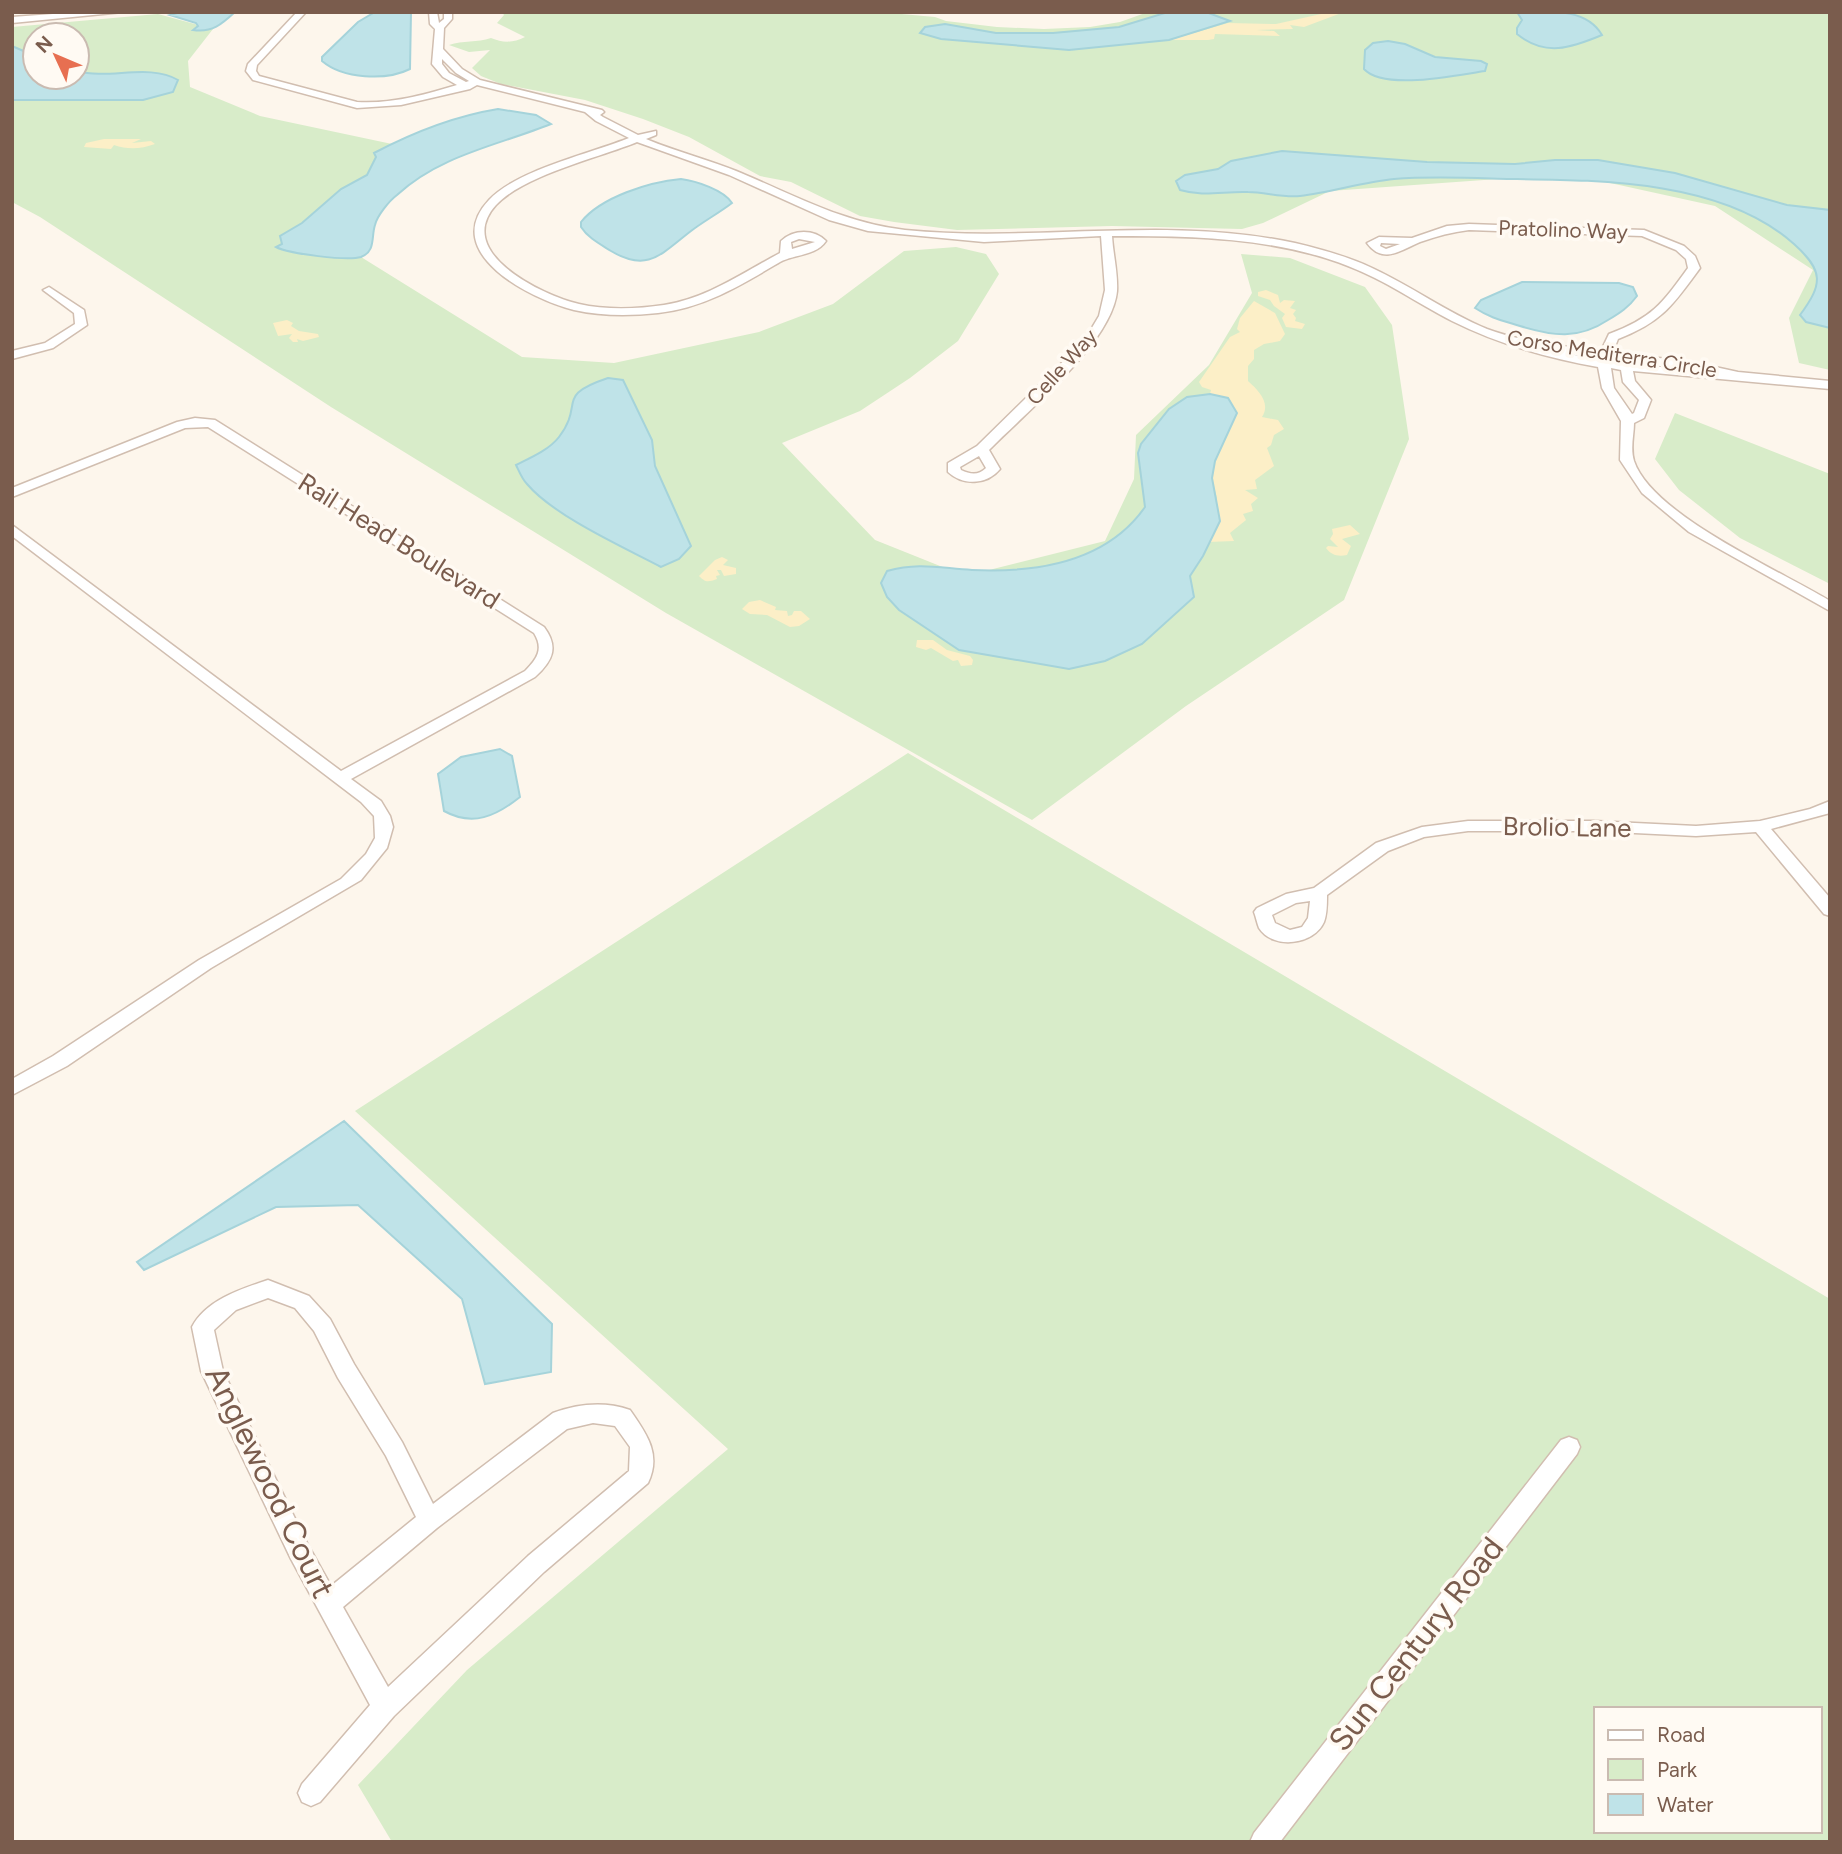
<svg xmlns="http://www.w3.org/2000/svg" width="1842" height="1854" font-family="Figtree,sans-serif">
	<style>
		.green { fill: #d8ecc9; fill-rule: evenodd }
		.sand { fill: #fcefc7 }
		.water { fill: #bfe3e8; stroke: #a5d3da; stroke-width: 2 }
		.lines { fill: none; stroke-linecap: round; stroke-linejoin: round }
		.street-casing { stroke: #d1beb0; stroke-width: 3 }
		.street { fill: #fff; fill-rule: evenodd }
		.labels { text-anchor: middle; stroke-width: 7; stroke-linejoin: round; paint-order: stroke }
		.far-street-label { font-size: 21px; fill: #7a5c4d; stroke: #fffaf3 }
		.street-label { font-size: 26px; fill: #7a5c4d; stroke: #fffaf3 }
		.near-street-label { font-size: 32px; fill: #7a5c4d; stroke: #fffaf3 }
	</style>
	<rect width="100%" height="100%" fill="#fdf6ec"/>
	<path class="green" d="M502 12H879L935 17 946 21 997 27 1044 29 1090 27 1120 22 1148 12H1830V370L1799 363 1789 318 1813 270 1715 206 1569 174 1330 191 1263 223 1242 229 1112 226 957 230 894 222 860 216 791 182 760 176 689 137 643 119 585 100 501 84 481 76 472 68 490 50 469 52 449 45C463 40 477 43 491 38 503 43 513 43 525 37L497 23 504 15Z
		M158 14 213 29 188 61 190 87 260 116 392 144 375 153 376 157 367 175 341 189 302 223 280 236 282 244 293 252 322 257H361L522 357 614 363 759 332 833 304 904 251 956 247 986 254 999 274 958 341 910 378 860 411 782 443 875 540 965 576 1105 541 1134 479 1136 435 1209 365 1252 293 1241 254 1290 258 1365 287 1392 325 1409 439 1344 600 1186 706 1032 820 666 613 331 407 40 217 12 202V27ZM35 35H77V77H35Z
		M1675 413 1830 474V584L1740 538 1679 490 1655 459Z
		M908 753 1830 1299V1842H392L358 1785 467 1670 728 1449 355 1111ZM1595 1709H1819V1831H1595Z"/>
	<path class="sand" d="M1330 12H1344L1304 27 1290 25 1293 29 1256 30 1274 31 1280 36 1215 34 1214 39 1208 40H1170L1228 23 1276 24Z
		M104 139H141L132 143 151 141 155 144C141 149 128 150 114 145L111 149 84 147 86 143Z
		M1266 290 1278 295 1280 303 1284 300 1295 301 1290 308 1296 310 1293 314 1296 318 1295 321 1305 324 1302 329 1286 327 1282 318 1285 314 1274 306 1270 300 1258 296V292Z
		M1254 301 1275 313 1285 334 1280 341 1264 344 1254 350V359L1248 366V381C1259 391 1271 403 1262 417L1278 420 1284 429 1274 435 1271 445 1267 448 1274 466 1255 480 1257 489 1245 490 1258 498 1251 504 1253 511 1243 514 1246 520 1230 533 1234 541 1208 542 1217 498 1212 478 1215 461 1227 434 1228 398 1210 394 1211 390 1202 387 1199 382 1230 337 1240 332 1237 329 1240 318Z
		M287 320 293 323 291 326 299 331 318 334 319 337 303 341 297 339 298 342H293L289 338 292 334 278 336 273 323Z
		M1350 525 1360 534 1342 539 1351 546 1347 555C1338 557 1331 555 1326 548L1328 546 1338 547 1330 539 1333 534 1332 529Z
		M722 557 728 560 723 565 736 568V574L724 576 721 570H717L720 575 716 576 717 579C708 582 706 583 699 576L715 560Z
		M760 600 776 607 775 610 787 611 788 616 792 615 794 611H801L810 619 799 626 790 627 767 615 750 614 742 609 749 602Z
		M917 640H933L947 650 970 656 973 660 972 665 961 666 958 660 953 661 931 648 926 650 916 647Z"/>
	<path class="water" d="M181 12H235C222 24 212 33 193 30L198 26 196 23 170 15Z
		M375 12H411L410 69C386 81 343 79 322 61V57L358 22Z
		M1168 12H1206L1230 21 1169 40 1069 50 941 39 920 33 925 27 945 24 996 33H1053L1119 27Z
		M1517 12C1545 12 1585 6 1602 35 1571 48 1545 57 1517 34V28L1522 20Z
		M1388 41 1405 44 1435 57 1481 61 1487 64 1485 71C1457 75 1384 91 1364 69L1365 50 1373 43Z
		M12 46 35 56V77H77V71C109 80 149 63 178 80L173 92 143 100H12Z
		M498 109 536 115 551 124C499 145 440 155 397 195 389 201 377 216 375 225 371 237 376 251 361 257 347 261 289 254 276 247L282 244 280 236 302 223 341 189 367 175 376 157 374 153C412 133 455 116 498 109Z
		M1282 151 1427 162 1515 164 1555 160H1598L1675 173 1787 205 1830 210V328L1806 322 1800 315C1823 284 1824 271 1794 244 1723 180 1600 180 1511 179 1472 178 1433 176 1394 179 1363 182 1332 192 1300 196 1283 198 1265 192 1248 192 1224 191 1203 197 1180 190L1176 181 1185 175 1218 169 1231 161Z
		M681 179C696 181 724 190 732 203 719 213 704 221 691 231 661 254 648 273 611 251 600 244 588 238 581 227V222C601 197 649 182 681 179Z
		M1522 282 1619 283 1633 287 1637 296C1629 307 1620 313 1608 320 1578 340 1553 336 1520 326 1504 321 1490 318 1475 308L1481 300Z
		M608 378 623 380 652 440 655 466 691 546 679 559 661 567C623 547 554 516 527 484 522 479 519 471 516 465 530 458 549 450 559 437 585 403 554 396 608 378Z
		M1210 394 1228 398 1237 413 1215 461 1212 478 1220 521 1203 556 1190 576 1194 597 1142 644 1105 661 1069 669 959 650 899 610 887 597 881 583 887 571C919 562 939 568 972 570 1035 573 1106 563 1145 507L1138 453 1141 444 1169 409 1187 397Z
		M500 749 512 756 520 797C496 816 473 827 444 811L438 774 461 757Z
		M344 1121 552 1324 551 1372 485 1384 462 1299 358 1205 276 1207 144 1270 137 1262Z"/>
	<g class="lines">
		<g class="street-casing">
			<path id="street" d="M80 12H123L12 23V17Z
				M297 12H306L257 65 256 71 259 76 357 102C392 104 424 95 457 85L443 77 432 64 435 29 430 24 429 12H437L439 23 444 19V12H452V19L444 28 443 49 462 69 480 80 602 110 604 112 600 115 603 117 638 135 656 131V135L646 139C677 152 710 160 741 173 796 196 844 223 905 230 1034 243 1164 215 1295 243 1320 249 1346 256 1370 267 1410 285 1446 312 1487 329 1518 341 1568 347 1601 351L1609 334C1652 318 1662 304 1688 268L1686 259 1676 250 1642 236 1469 230C1452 232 1437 236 1420 242 1401 250 1383 265 1367 243L1379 237 1412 238 1447 226 1469 224 1644 230 1684 246 1695 256 1700 268C1673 305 1662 322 1618 339L1613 352 1697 363 1738 372 1830 381V389L1633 371 1635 381 1651 400 1644 418 1634 423C1634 435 1630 448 1634 461 1652 515 1781 571 1830 601V611L1689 532 1642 493 1620 460 1621 421 1602 388 1598 367C1547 358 1498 344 1452 321 1417 303 1385 280 1348 266 1274 237 1191 236 1112 236 1113 254 1118 273 1117 291 1112 343 1026 412 989 450L1000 469C987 485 963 486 948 472V463L977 446 1084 341 1099 316 1105 290 1101 236 984 242 868 231 829 220 729 175 637 142C598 158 524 175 496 205 453 252 541 295 579 304 605 310 637 309 664 305 708 298 742 273 780 253L781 241C794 229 814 229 826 241 816 256 795 254 780 262 741 285 704 308 658 313 631 316 600 316 574 310 531 299 439 253 489 200 517 170 589 154 629 138L596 121 585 112 477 85 470 89 401 105 357 108 253 80 246 71 248 64ZM442 59 456 73 469 81 466 82 449 73 442 64ZM799 239 815 242 792 249 791 242ZM1381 243 1400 244 1386 249 1380 246ZM1568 354 1599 358V359ZM1631 362 1697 371H1701L1632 364ZM1611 368 1621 370 1623 382 1639 400 1634 413 1632 414 1614 388ZM979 456 986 468C978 476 970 474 961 470L960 467Z
				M49 287 84 310 87 325 53 348 12 359V351L45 343 75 324 74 313 43 290Z
				M195 418 215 420 544 627C559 647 553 661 535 677L351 779 381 801 390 816 393 827 387 848 361 880 211 968 67 1066 12 1095V1079L53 1056 199 960 341 879 366 854 375 838 374 816 361 802 12 536V525L341 771 525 671C537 659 544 649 534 633L208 427 185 428 12 497V488L177 422Z
				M1830 801V813L1771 829 1830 898V916L1824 914 1756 832 1696 836 1594 831H1468L1424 837 1388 851 1327 895C1327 904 1327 914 1324 922 1314 945 1273 950 1259 928 1257 923 1256 917 1254 912L1257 908 1286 894 1314 888 1376 843 1422 827 1468 821H1594L1696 826 1760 821 1810 809ZM1310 901 1308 918 1302 927 1290 930 1275 923 1272 915 1296 903Z
				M268 1280 309 1296 330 1319 354 1364 402 1442 433 1504 553 1413C578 1404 604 1401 630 1410 646 1433 662 1454 648 1483L544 1572 394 1716 320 1802 311 1806 302 1802 298 1793 302 1784 370 1705 291 1559 201 1371 192 1327C206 1300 241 1289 268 1280ZM268 1298 295 1308 314 1331 338 1378 386 1456 416 1517 331 1586 307 1543 223 1371 214 1330 236 1310ZM593 1423 615 1426 630 1447 629 1471 528 1556 388 1687 343 1607 437 1528 567 1429Z
				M1569 1437 1577 1440 1580 1447 1577 1454 1280 1842H1250L1254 1833 1561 1440Z"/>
		</g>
		<use href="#street" class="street"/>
	</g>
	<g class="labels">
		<g class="far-street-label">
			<text transform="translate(1563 230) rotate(2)" y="7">Pratolino Way</text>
			<text transform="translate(1612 354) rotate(9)" y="7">Corso Mediterra Circle</text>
			<text transform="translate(1062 367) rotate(-48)" y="7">Celle Way</text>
		</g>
		<g class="street-label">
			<text transform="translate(399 541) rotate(32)" y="9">Rail Head Boulevard</text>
			<text transform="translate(1567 827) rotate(1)" y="9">Brolio Lane</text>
		</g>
		<g class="near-street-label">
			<text transform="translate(270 1482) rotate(64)" y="11">Anglewood Court</text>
			<text transform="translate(1416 1644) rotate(-52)" y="11">Sun Century Road</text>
		</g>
	</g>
	<rect width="1842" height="1854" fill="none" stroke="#7a5c4d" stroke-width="28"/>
	<rect x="1594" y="1707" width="228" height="126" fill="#fffaf3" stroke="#cabbb1" stroke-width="2"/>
	<rect x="1608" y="1730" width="35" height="10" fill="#ffffff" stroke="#cabbb1" stroke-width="2"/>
	<text x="1657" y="1742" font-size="21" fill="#7a5c4d">Road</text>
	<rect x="1608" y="1759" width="35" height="21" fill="#d8ecc9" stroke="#cabbb1" stroke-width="2"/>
	<text x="1657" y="1777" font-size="21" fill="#7a5c4d">Park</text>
	<rect x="1608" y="1794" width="35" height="21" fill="#bfe3e8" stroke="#cabbb1" stroke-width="2"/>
	<text x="1657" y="1812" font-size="21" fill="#7a5c4d">Water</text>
	<g transform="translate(56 56) rotate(314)"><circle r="33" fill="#fffaf3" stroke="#cabbb1" stroke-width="2"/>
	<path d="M0-5L12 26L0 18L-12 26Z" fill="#e76f51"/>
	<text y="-10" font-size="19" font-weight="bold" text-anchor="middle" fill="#7a5c4d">N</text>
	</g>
</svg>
